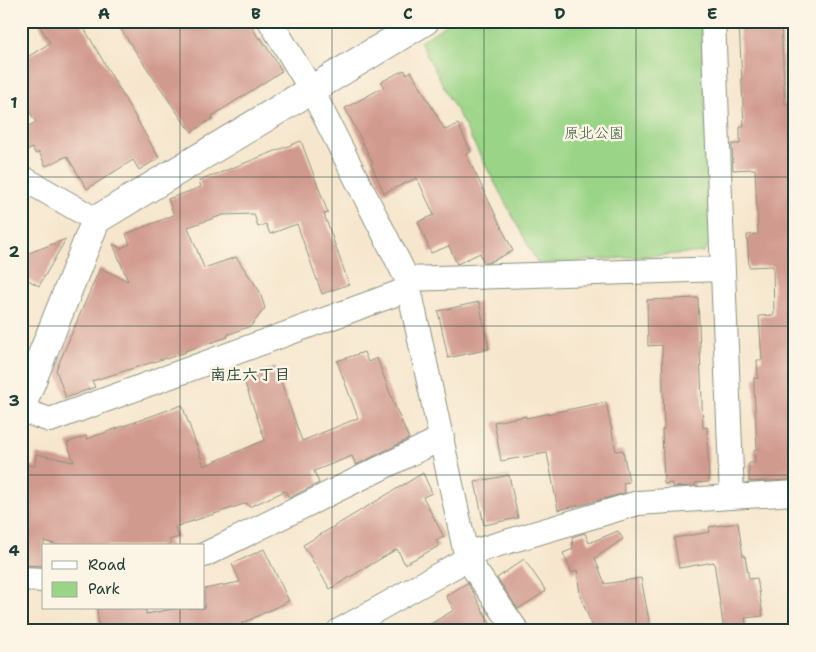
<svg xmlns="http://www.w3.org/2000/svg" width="816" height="652" font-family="'Shantell Sans','Klee One',sans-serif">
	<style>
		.green { fill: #9ad486; stroke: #5c885d }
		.building { fill: #d19a8f }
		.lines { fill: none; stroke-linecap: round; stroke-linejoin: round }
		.minor-casing { stroke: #8a9280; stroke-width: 26 }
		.tertiary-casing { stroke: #8a9280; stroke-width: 30 }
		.minor { stroke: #fff; stroke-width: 24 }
		.tertiary { stroke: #fff; stroke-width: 28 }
		.grid { fill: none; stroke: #1f3d34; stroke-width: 1; stroke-opacity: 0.55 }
		.labels { text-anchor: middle; stroke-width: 5; stroke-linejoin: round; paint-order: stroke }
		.park-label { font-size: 15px; fill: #385b44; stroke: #fcf5e5 }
		.neighbourhood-label { font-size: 16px; font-weight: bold; fill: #1f3d34; stroke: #fcf5e5 }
		.neatline { fill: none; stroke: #1f3d34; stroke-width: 2 }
		.grid-label { font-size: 16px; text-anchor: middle; font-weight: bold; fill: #1f3d34 }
	</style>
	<rect width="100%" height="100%" fill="#fcf5e5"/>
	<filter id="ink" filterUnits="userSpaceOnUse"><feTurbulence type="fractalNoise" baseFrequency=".02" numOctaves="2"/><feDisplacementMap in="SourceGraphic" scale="10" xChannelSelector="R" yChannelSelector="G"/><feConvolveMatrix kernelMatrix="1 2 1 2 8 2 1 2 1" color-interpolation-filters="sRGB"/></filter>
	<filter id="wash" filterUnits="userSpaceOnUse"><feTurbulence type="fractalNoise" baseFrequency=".0096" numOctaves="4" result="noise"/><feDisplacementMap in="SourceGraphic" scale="20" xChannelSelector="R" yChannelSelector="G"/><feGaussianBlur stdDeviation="1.12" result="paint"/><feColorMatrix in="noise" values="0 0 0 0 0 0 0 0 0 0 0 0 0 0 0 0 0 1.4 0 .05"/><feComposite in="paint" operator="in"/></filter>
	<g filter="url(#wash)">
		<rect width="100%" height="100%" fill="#f6e6cd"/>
		<path class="green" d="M452 21H701L711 241 704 252 538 264 420 42Z"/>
		<g id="blocks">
			<path class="building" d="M37 21H80L159 158 139 170 133 160 87 189 67 156 46 166 39 152 36 154 32 148 21 154V130L36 122 21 98V61L50 43Z
				M115 21H249L259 39 261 38 282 71 212 116 213 118 192 132 188 127H187Z
				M739 21H781L785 104H795V460H793L794 476H790V480L749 482V463H755L754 450 757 449 754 386V378H758L757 360H762L759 316 774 315 773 266 749 267 747 235 758 234 755 169 733 170 732 144H740V127H744Z
				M404 70 407 74 411 71 445 130 458 124 471 152 466 154 513 251 488 263H484L480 253 457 264 449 246 431 253 418 222 434 215 417 178 384 193 371 164 373 163 345 108 384 87 381 82Z
				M301 141 328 213 324 214 349 284 322 294 297 224 270 234 266 224 258 227 254 214 223 215 188 227 204 268 236 257 259 290 265 308 251 326 227 335 228 337 185 351 186 352 166 359V358L92 381 95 387 66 398 56 370 100 268 128 281 113 244 122 249 121 248 130 244 126 234 174 215 168 199 201 187 199 181Z
				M66 239 39 286 21 276V256Z
				M698 298 703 428 707 427 709 482 695 483V486L672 487V483L664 484 662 430 664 429 662 345 648 346 647 300Z
				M479 302 489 349 448 358 438 311Z
				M364 352 368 362 377 358 394 404 409 439 356 465 352 456 314 471 319 483 289 498 285 491 249 507 247 503 175 527 179 537 169 540 171 546H61L44 541V566L21 565V488L25 465 35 466 36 454 74 462 67 443 86 436 87 439 182 405 204 466 265 440 243 378 275 367 279 379H280L302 441 358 418 337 361Z
				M606 402 616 451 623 450 629 482 623 483 625 493 581 505 558 510 547 453 501 461 494 422 526 416V418Z
				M423 473 432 493 423 497 444 537 436 541 439 546 405 564 397 549 330 589 303 545Z
				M509 475 518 518 484 525 475 482Z
				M738 523 743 556H745L749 579 757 578 763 616 745 618 747 631H724L714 562 679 568 674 538 710 532 709 527Z
				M618 531 623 539 595 558 605 584 641 578 651 631H594L580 595 577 570 572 573 563 553 573 549 572 537 585 533 589 543Z
				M264 549 289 601 239 625 240 631H99L97 608H146V614L179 608H204V589L240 582 232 564Z
				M524 559 546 591 518 609 497 578Z
				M467 583 474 594 494 631H419L454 610 446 596Z"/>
		</g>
	</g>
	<g filter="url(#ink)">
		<use href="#blocks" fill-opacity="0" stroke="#8a9280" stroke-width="1"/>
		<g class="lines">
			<g class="minor-casing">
				<path id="minor" d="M270 21 311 89 407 279 467 559 517 631
					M713 21 732 497
					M21 177 96 220
					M407 279 723 269
					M21 410 50 420 409 289
					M204 555 442 438
					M21 579 44 580
					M339 631 467 559 479 550 638 503 795 493"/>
			</g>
			<g class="tertiary-casing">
				<path id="tertiary" d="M21 408 96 220 425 21"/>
			</g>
			<use href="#minor" class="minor"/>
			<use href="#tertiary" class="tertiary"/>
		</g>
	</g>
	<path class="grid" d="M180 21V546M332 21V631M484 21V631M636 21V631M21 177H795M21 326H795M21 475H795M180 608V631"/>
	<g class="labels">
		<g class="park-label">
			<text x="594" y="138">原北公園</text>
		</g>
		<g class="neighbourhood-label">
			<text x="250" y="380">南庄六丁目</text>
		</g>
	</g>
	<rect width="816" height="652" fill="none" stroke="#fcf5e5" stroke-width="55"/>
	<rect x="42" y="544" width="162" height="65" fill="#fcf5e5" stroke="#a4ab9e"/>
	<rect x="52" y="561" width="25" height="8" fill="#ffffff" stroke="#a4ab9e"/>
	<text x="88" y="570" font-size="15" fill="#1f3d34">Road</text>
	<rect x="52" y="582" width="25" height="15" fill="#9ad486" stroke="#a4ab9e"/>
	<text x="88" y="594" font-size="15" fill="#1f3d34">Park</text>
	<rect x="28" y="28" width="760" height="596" class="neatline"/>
	<g class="grid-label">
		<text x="104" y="19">A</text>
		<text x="256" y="19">B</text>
		<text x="408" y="19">C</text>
		<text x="560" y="19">D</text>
		<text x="712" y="19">E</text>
		<text x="14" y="108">1</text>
		<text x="14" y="257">2</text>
		<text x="14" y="406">3</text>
		<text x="14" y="556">4</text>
	</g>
</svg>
